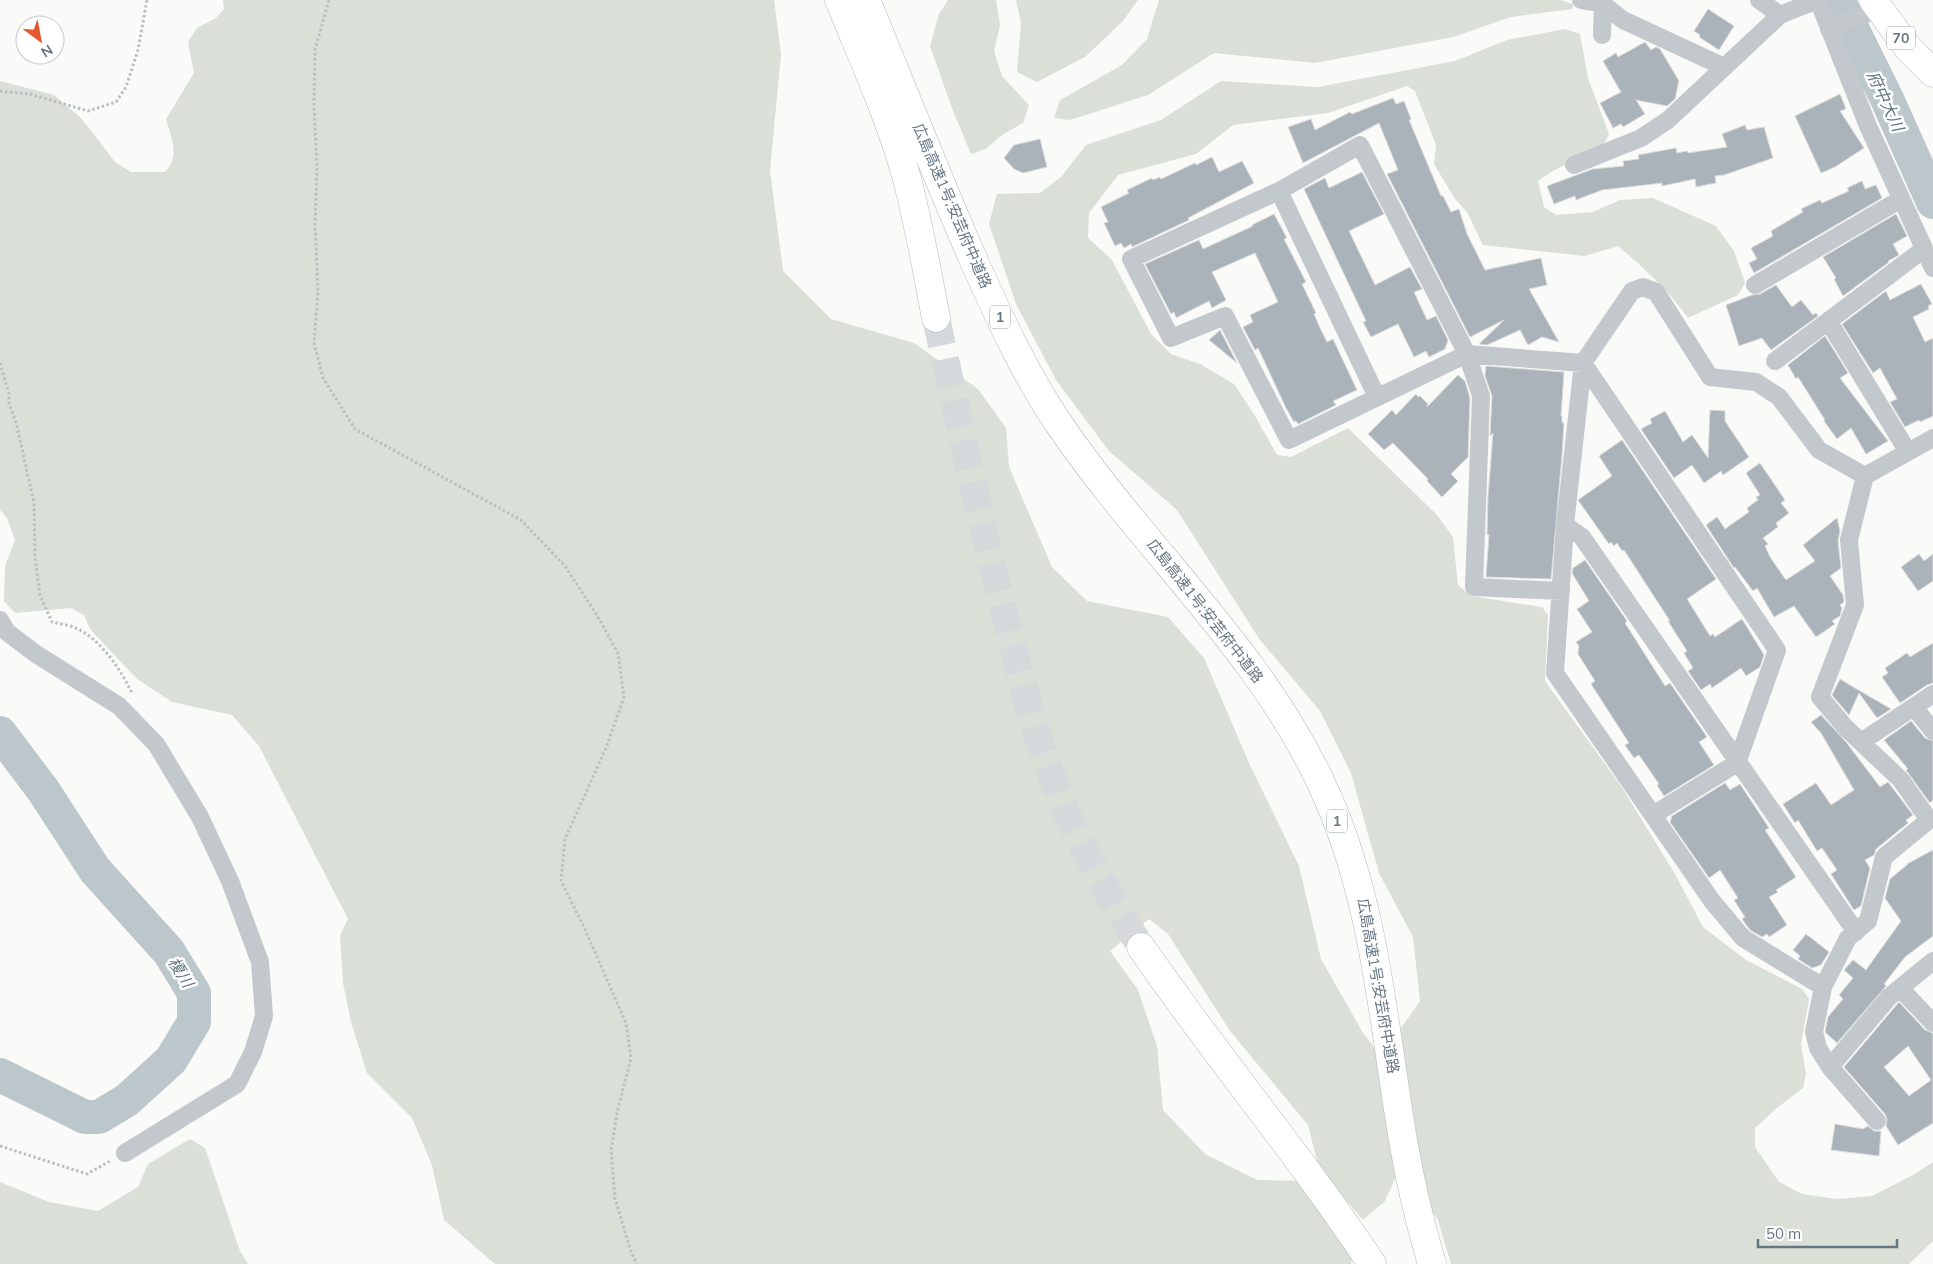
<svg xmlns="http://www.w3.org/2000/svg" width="1933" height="1264" font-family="Mulish,'Noto Sans JP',sans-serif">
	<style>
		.green { fill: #dadfd7 }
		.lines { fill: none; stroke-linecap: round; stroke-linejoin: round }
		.river { stroke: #bbc7cb; stroke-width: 34 }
		.building { fill: #aab3b9; stroke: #dcdcda; fill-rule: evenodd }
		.highway-tunnel { stroke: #d5d9db; stroke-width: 28; stroke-dasharray: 28 14; stroke-linecap: butt }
		.primary-casing { stroke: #b5babe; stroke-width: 29 }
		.highway-casing { stroke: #b4b9bd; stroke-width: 29 }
		.path { stroke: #bbbfc2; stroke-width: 3; stroke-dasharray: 2.5 2.5; stroke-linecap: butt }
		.street { stroke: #c3c8cc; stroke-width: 18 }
		.primary { stroke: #fff; stroke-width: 28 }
		.highway { stroke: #fff; stroke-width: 28 }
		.labels { text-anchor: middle; stroke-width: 5; stroke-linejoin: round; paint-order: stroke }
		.shield { fill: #fff; stroke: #939fa8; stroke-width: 1 }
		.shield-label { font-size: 14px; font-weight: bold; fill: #657683 }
		.street-label { font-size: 15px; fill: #657683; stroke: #fff }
		.water-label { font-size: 16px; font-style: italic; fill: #60757c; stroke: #fff }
	</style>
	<rect width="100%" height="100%" fill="#fafaf8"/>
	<path class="green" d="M223 0H774L781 55 770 170 783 271 831 319 914 343 978 389 1006 428 1009 467 1052 567 1087 601 1168 617 1204 658 1249 763 1299 866 1321 959 1363 1033 1381 1056 1399 1170 1385 1201 1363 1220 1319 1169 1308 1125 1230 1031 1168 934 1149 919 1110 951 1138 990 1157 1046 1163 1110 1205 1154 1257 1180 1302 1181 1353 1254 1351 1264H495L444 1220 432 1165 412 1118 367 1073 351 1022 343 983 340 936 348 919 259 746 232 715 172 702 137 679 90 629 84 615 71 608 15 613 4 601 5 566 15 540 7 518 0 510V81L54 95 82 119 115 162 131 172H165C181 156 171 138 166 119L194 73 188 42 197 28 216 18 224 9Z
		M948 0H996L1000 25 994 51 1002 76 1029 105 1023 123 1002 135 986 149 971 154 953 111 930 46 939 14Z
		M1016 0H1138L1123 21 1085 57 1037 82 1017 72 1021 23Z
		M1159 0H1560L1573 4V9L1511 17 1453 37 1315 63 1214 53 1148 95 1070 120 1054 118 1060 100 1122 65 1147 39Z
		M1565 29 1580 34 1588 78 1609 134 1604 144 1551 172 1538 181 1544 207 1556 215 1593 212 1620 200 1653 198 1716 226 1734 251 1745 283 1738 295 1688 318C1668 290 1644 268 1618 246L1585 256 1483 245 1467 212 1455 199 1434 164 1436 145 1415 91 1407 86 1328 113 1233 125 1196 154 1118 175 1089 213 1088 238 1112 260 1151 334 1171 354 1200 364 1234 384 1255 416 1277 455 1291 457 1348 428 1437 515 1453 537 1458 585 1471 596 1542 607 1548 615 1545 681 1621 786 1675 874 1703 927 1746 960 1802 989 1809 999 1801 1044 1806 1074 1803 1088 1777 1108 1755 1128V1147L1779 1182 1802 1194 1837 1199 1872 1196 1915 1174 1933 1162V1241L1909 1264H1451L1438 1220 1423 1200 1395 1037 1420 1001 1413 937 1379 873 1351 773 1320 711 1260 640 1177 510 1109 451 1056 380 1016 304 989 224 997 194 1040 193 1061 177 1086 145 1161 120 1221 81 1318 87 1455 61 1507 40Z
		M190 1139 205 1148 240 1251 248 1264H0V1182L49 1202 98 1211 138 1187 148 1164Z"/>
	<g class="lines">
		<path class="river" d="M1838 0 1887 99 1933 202
			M0 733 43 790 95 870 169 952 194 993V1022L171 1060 127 1100 99 1117H85L0 1075"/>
	</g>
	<path class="building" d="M1708 9 1734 26 1719 50 1699 37 1700 35 1694 31Z
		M1645 42 1651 50 1656 47 1660 49 1679 81 1675 99 1667 106 1636 100 1645 114 1623 127 1621 124 1613 128 1600 103 1621 92 1603 61 1616 53 1618 57Z
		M1840 94 1846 109 1840 111 1864 148 1835 167 1821 173 1795 116Z
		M1393 98 1396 104 1404 101 1411 119 1409 120 1441 196H1443L1451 212 1459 209 1467 234 1485 270 1541 258 1547 285 1529 289 1559 342 1542 337 1528 345 1520 330 1487 345 1479 344 1504 320 1470 337 1387 174 1398 170 1379 123 1303 163 1288 127 1311 119 1315 130 1350 112 1352 114Z
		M1745 125 1747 130 1764 127 1773 158 1724 175 1715 176 1716 183 1696 187 1695 179 1662 186V183L1602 190 1576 200 1575 196 1554 204 1547 186 1593 169 1624 166 1623 161 1639 159 1638 155 1676 148 1677 153 1687 151 1688 153 1727 147 1722 134Z
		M1040 139 1047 167 1023 173 1014 169 1004 158 1014 145Z
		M1212 157 1219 172 1242 161 1254 183 1188 218 1189 220 1132 247 1131 244 1124 248 1121 243 1115 246 1104 223 1108 222 1101 207 1129 193 1127 190 1152 178 1153 180 1160 177 1161 179 1195 163 1196 165Z
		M1362 172 1384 214 1349 231 1375 285 1410 267 1422 289 1414 292 1427 320 1436 316 1448 340 1445 349 1429 357 1426 351 1414 357 1398 324 1371 337 1363 322 1366 321 1304 189 1325 178 1329 188Z
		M1862 181 1865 189 1876 185 1882 198 1754 273 1749 263 1757 259 1751 248 1773 236 1771 231 1803 212 1801 209 1820 200 1822 203 1849 191 1847 188Z
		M1274 214 1287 238 1284 239 1306 282 1302 284 1316 313 1314 314 1320 328 1327 342 1333 339 1357 390 1333 401 1336 405 1298 424 1296 421 1294 422 1286 408 1258 348 1255 350 1243 327 1253 322 1250 315 1278 302 1255 253 1212 272 1226 300 1212 308 1209 301 1176 318 1174 312 1171 314 1145 264 1199 240 1203 249 1253 226 1252 225Z
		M1896 214 1907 236 1893 244 1899 255 1888 261 1889 262 1843 296 1834 279 1836 278 1823 257Z
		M1921 284 1932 304 1928 306 1929 309 1913 317 1925 342 1933 338V416L1920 422 1919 420 1905 427 1890 402 1897 399 1880 368 1873 373 1842 324 1886 291 1890 300Z
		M1776 285 1792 307 1801 300 1813 315 1816 313 1818 316 1771 350 1762 338 1739 346 1726 305 1752 295 1760 294Z
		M1220 330 1237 363 1209 340Z
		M1825 336 1848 373 1840 378 1888 441 1866 454 1851 428 1837 439 1824 421 1825 420 1798 377 1796 379 1788 365Z
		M1486 366 1564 372 1561 416H1562V423H1564L1562 455 1551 579 1486 577 1489 535 1487 534 1488 496 1493 433 1490 436 1492 396 1485 376Z
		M1458 375 1465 381 1470 398 1468 457 1451 474 1458 481 1442 497 1427 481 1428 479 1393 443 1384 450 1368 434 1392 410 1396 415 1416 394 1418 397 1420 396 1428 404 1427 407Z
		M1710 410 1725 411V421L1749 457 1723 475 1721 471 1704 483 1692 465 1674 478 1641 429 1652 423 1650 419 1665 411 1683 442 1692 435 1708 458Z
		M1622 440 1716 579 1687 599 1710 636 1713 634 1715 637 1742 619 1764 655 1760 667 1746 676 1741 668 1712 688 1710 684 1701 690 1688 671 1693 668 1684 653 1687 651 1668 621H1670L1624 550 1622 551 1617 543 1614 546 1611 542 1609 544 1578 500 1612 476 1599 456Z
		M1760 463 1785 500 1781 503 1789 513 1776 523 1778 527 1763 538 1768 544 1765 546 1770 557 1786 580 1815 561 1803 545 1837 518 1840 531 1838 541 1841 568 1830 576 1843 595 1844 602 1840 605 1842 608 1840 616 1832 621 1835 624 1816 637 1794 606 1774 617 1757 588 1753 591 1735 567 1734 568 1706 525 1717 517 1725 529 1749 512 1747 508 1758 500 1756 497 1760 495 1746 473Z
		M1919 554 1924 561 1933 554V581L1918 591 1901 567Z
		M1585 560 1627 621 1625 623 1665 686 1670 683 1707 737 1699 742 1714 765 1664 796 1657 785 1659 784 1639 755 1634 758 1625 745 1629 743 1591 684 1595 681 1578 654 1579 646 1576 642 1592 632 1577 609 1589 601 1572 573 1573 568Z
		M1933 643V683L1927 685 1900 703 1882 677 1888 673 1885 668 1907 653 1910 657Z
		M1840 679 1860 691 1891 709 1877 718 1859 693 1849 715 1832 695Z
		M1821 715 1846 742 1880 787 1888 782 1913 815 1906 820 1908 823 1876 849 1874 855 1865 860 1870 868 1861 906 1854 910 1831 874 1837 870 1822 848 1817 851 1798 820 1795 823 1783 804 1816 783 1831 805 1854 790 1821 733 1811 722Z
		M1911 721 1925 738 1933 741V800L1930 803 1906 770 1908 769 1884 740Z
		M1725 783 1730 790 1740 784 1769 828 1765 830 1796 877 1776 890 1778 892 1769 897 1787 925 1769 937 1767 934 1762 937 1750 930 1742 919 1745 917 1734 900 1738 898 1720 870 1709 878 1670 822 1672 816Z
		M1933 850V936L1905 957 1884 984 1886 986 1837 1043 1825 1032 1828 1017 1843 999 1839 995 1853 978 1844 970 1853 960 1866 970 1901 921 1885 898 1890 879 1907 865V864Z
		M1806 934 1829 952 1821 965 1812 968 1798 959 1800 956 1793 950Z
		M1899 1002 1925 1030 1933 1033V1123L1898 1145 1886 1126 1887 1119 1885 1114 1844 1067ZM1908 1046 1931 1080 1909 1096 1884 1067Z
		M1835 1124 1863 1129 1868 1126 1874 1131H1881L1879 1156 1831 1150Z"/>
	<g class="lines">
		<path class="highway-tunnel" d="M936 318C958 419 980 520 1006 620 1023 686 1039 753 1068 815 1089 861 1114 905 1141 947"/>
		<g class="primary-casing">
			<path id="primary" d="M1873 0 1908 48 1933 73"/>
		</g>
		<g class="highway-casing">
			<path id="highway" d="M839 0C863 59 890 117 907 179 919 225 927 271 936 318
				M866 0C902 87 936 175 974 261 999 317 1025 374 1059 424 1145 551 1265 654 1327 796 1376 907 1383 1023 1403 1140 1410 1182 1420 1223 1432 1264
				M1141 947C1215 1055 1300 1155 1372 1264"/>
		</g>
		<path class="path" d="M329 0 315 50 314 106 317 166 315 224 318 292 314 343 323 378 355 429 521 520 565 566 598 617 618 653 624 697 606 748 565 839 561 881 583 925 626 1023 631 1058 617 1113 611 1151 615 1198 631 1252 637 1264
			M0 91 30 94 88 111 116 102 126 87 138 50 147 0
			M0 363 9 394V404L16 422 34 503 35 558 40 595 52 622C60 624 70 625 78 629 102 641 120 669 132 693
			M0 1146 87 1174 112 1160"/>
		<path class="street" d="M1581 0 1603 4 1623 20 1724 67
			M1759 0 1780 15
			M1818 0 1868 126 1933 268
			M1829 29 1878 9
			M1602 35 1603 0
			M1574 165 1641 138 1668 120 1780 15 1818 0
			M1279 191 1377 397
			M1755 285 1901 199
			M1829 322 1908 452
			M1775 361 1924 249
			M1865 476 1849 540 1855 605 1820 697 1845 727 1901 780 1929 820 1884 857 1868 921 1848 938 1823 987 1814 1032 1818 1048 1830 1067 1877 1121
			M1565 525 1582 537 1856 932
			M1561 591 1474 587 1481 396 1467 354 1360 145 1279 191 1131 259 1171 338 1225 316 1289 440 1467 354 1583 363 1777 650 1737 763 1653 815
			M0 620 7 632 36 654 119 706 156 744 200 817 230 881 260 962 264 1016 253 1052 237 1084 125 1153
			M1914 707 1933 731
			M1861 742 1933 694
			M1823 987 1743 938 1712 901 1555 673 1565 525 1583 363 1632 291 1643 287 1656 292 1710 377 1756 382 1779 397 1819 450 1865 476 1933 438
			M1900 988 1933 1023
			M1830 1067 1889 997 1933 961"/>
		<use href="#primary" class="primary"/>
		<use href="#highway" class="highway"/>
	</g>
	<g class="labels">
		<g class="shield">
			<rect x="1887" y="26.5" width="28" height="23" rx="4"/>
			<rect x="990" y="305.5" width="20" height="23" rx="4"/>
			<rect x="1327" y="809.5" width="20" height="23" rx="4"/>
		</g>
		<g class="shield-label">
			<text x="1901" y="43">70</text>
			<text x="1000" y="322">1</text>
			<text x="1337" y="826">1</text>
		</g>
		<g class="street-label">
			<text transform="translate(952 206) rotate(67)" y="5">広島高速1号;安芸府中道路</text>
			<text transform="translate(1205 611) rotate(52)" y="5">広島高速1号;安芸府中道路</text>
			<text transform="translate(1378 986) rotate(80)" y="5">広島高速1号;安芸府中道路</text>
		</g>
		<g class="water-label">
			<text transform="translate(1886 101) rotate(65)" y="6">府中大川</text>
			<text transform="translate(181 972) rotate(58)" y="6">榎川</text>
		</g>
	</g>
	<g transform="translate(40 40) rotate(148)"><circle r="24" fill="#ffffff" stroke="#c1c8cd"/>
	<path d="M0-4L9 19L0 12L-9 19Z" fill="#e4572e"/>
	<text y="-8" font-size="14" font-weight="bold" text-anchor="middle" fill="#657683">N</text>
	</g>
	<path d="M1758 1239v8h139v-8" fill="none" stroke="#657683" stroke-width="2.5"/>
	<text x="1766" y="1239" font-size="15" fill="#657683" stroke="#ffffff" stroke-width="4" paint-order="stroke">50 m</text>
</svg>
